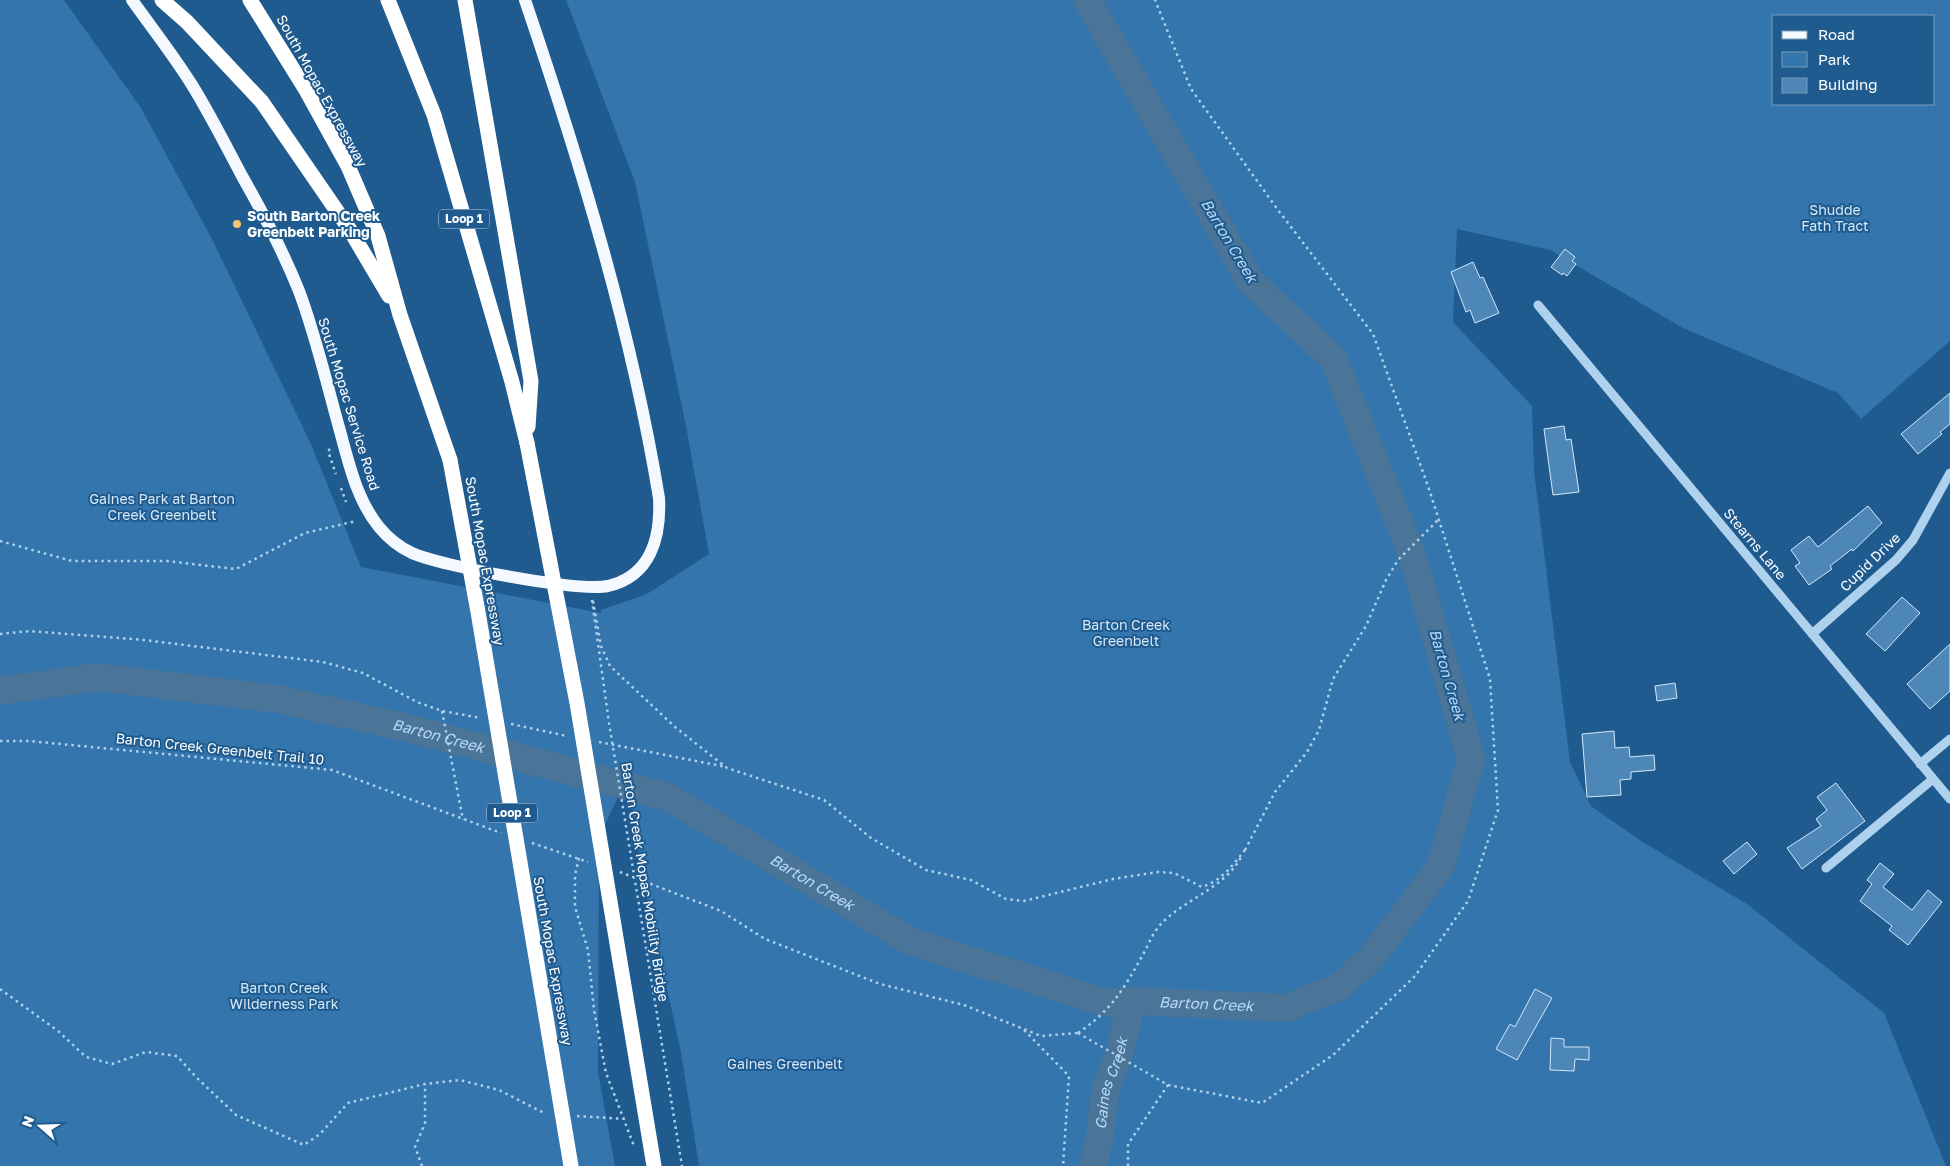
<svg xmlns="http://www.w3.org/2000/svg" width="1950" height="1166" font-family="'Golos Text',sans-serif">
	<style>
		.green { fill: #3375ac; fill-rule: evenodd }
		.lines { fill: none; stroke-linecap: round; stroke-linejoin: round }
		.river { stroke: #4a7498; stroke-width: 28 }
		.building { fill: #4c87b8; stroke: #d4e8f9 }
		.path { stroke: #aed1ed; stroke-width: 2.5; stroke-dasharray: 2.5 4; stroke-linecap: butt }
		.minor { stroke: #aed1ed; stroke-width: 9 }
		.major { stroke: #f4f9ff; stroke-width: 12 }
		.highway { stroke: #fff; stroke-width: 15 }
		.path-bridge { stroke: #aed1ed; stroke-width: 2.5; stroke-dasharray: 2.5 4; stroke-linecap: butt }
		.highway-bridge { stroke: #fff; stroke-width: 15 }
		.poi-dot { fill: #fac46f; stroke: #1f5b8f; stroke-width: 2 }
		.labels { text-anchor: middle; stroke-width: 4; stroke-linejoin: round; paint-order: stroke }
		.shield { fill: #1f5b8f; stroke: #bccedd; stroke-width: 1 }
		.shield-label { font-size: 12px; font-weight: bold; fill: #fff }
		.street-label { font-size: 14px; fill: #fff; stroke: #1f5b8f }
		.park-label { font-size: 14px; fill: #d4e8f9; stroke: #1f5b8f }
		.poi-label { font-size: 14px; font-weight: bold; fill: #fff; stroke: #1f5b8f; text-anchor: start }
		.water-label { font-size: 15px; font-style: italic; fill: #badaf4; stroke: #1f5b8f }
	</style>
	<rect width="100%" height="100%" fill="#1f5b8f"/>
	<path class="green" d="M0 0H64L141 108 213 241 310 442 361 567 601 613V610L647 594 709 554 686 426 635 182 566 0H1950V341L1861 419 1838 393 1683 328 1550 250 1457 229 1453 322 1532 406 1534 471 1570 762 1591 806 1641 841 1747 904 1884 1013 1946 1166H699L681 1052 644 885 627 777 599 838 598 1072 615 1166H0ZM1774 16H1934V104H1774Z"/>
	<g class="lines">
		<g class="river">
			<path id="s1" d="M0 691 97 677 277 699 404 727 668 797 910 941 1106 1003 1132 1001 1286 1008 1339 987 1370 959 1441 866 1471 758 1412 554 1333 358 1251 282 1087 0"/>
			<path id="s2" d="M1093 1166 1100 1137 1105 1091 1118 1058 1132 1001"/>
		</g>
	</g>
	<path class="building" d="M1565 249 1575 257 1572 261 1576 264 1567 276 1563 273 1562 275 1551 267Z
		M1473 262 1480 278 1483 277 1499 313 1475 323 1470 310 1466 312 1451 272Z
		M1950 393V424L1940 432 1942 434 1918 454 1901 434Z
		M1564 426 1566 440 1571 439 1579 492 1553 495 1544 429Z
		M1868 506 1882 523 1853 551 1852 549 1830 566 1832 569 1809 585 1795 566 1800 563 1791 550 1809 536 1818 547Z
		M1902 597 1920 613 1885 651 1866 634Z
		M1950 644V691L1930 709 1907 684Z
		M1675 683 1677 698 1657 701 1655 686Z
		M1614 731 1615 748 1629 747 1630 757 1654 755 1655 770 1631 772V779L1620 780 1621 795 1587 797 1582 734Z
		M1836 783 1865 821 1802 869 1787 848 1821 826 1816 819 1827 810 1817 797Z
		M1747 842 1757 854 1734 874 1723 861Z
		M1880 863 1894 874 1883 887 1912 910 1928 890 1942 902 1908 945 1889 930 1892 926 1860 901 1872 884 1867 880Z
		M1535 989 1552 998 1517 1060 1496 1049 1510 1024 1515 1027Z
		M1551 1038 1564 1039V1047H1589V1060L1575 1059 1574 1071 1550 1070Z"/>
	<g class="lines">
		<path class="path" d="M330 449 328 451 336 474
			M341 488 346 502
			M0 541 72 561H167L236 569 305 533 356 521
			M593 601 601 646 610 666 675 727 727 768 824 800 871 838 926 870 971 880 1006 899 1024 901 1113 879 1158 872 1174 873 1202 887C1221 881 1233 865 1245 850
			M0 634 30 631 144 640 323 662 363 673 417 702 442 711 481 718
			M442 711 463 820
			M511 724 567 736
			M0 741H29L332 770 501 833
			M599 742 726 767
			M532 843 588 862
			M1245 850 1275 792 1307 752 1319 730 1333 679 1366 626 1386 580 1398 560 1439 519
			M579 858 575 875V907L588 950 594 1010 606 1073 634 1146
			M620 872 721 911 765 939 880 984 964 1005 1041 1036 1078 1033
			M0 989 58 1031 86 1057 112 1064 146 1052 177 1056 196 1077 236 1115 304 1145 320 1134 348 1103 425 1084 460 1080 499 1090 546 1114
			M1024 1030 1069 1076 1063 1166
			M1078 1033 1168 1085 1262 1103 1333 1055 1415 976 1468 901 1498 810 1490 679 1428 486 1373 334 1278 210 1191 89 1155 0
			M1078 1033C1109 1012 1123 991 1141 958 1147 948 1152 934 1160 925 1183 900 1225 888 1241 857
			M577 1116 625 1119
			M422 1166 415 1147 425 1123V1084
			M1128 1166V1144L1168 1085"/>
		<path class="minor" d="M1538 305 1950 799
			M1812 634 1896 560 1913 540 1950 473
			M1920 764 1950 739
			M1826 868 1933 779"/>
		<path class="major" d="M132 0C152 28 174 56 192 85 210 114 226 146 242 176 263 213 283 251 299 291 316 336 327 385 340 431 349 464 357 500 379 527 388 538 399 547 412 553 441 566 578 592 608 586 651 576 661 537 659 498 631 328 580 162 525 0"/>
		<path class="highway" d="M162 0 187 22 262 102 350 230 389 296
			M250 0 306 90 348 166 378 236 400 315 450 460
			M388 0 434 115 512 382 527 443
			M465 0 531 381 528 427"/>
		<path class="path-bridge" d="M592 600 609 723 682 1166"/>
		<path class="highway-bridge" d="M527 443 577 703 654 1166
			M450 460 478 612 571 1166"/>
	</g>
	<circle class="poi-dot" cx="237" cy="224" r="5"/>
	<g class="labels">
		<g class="shield">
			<rect x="439" y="209.5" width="50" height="19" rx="4"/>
			<rect x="487" y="803.5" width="50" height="19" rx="4"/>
		</g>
		<g class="shield-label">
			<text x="464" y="223">Loop 1</text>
			<text x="512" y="817">Loop 1</text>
		</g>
		<g class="street-label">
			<text transform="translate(322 91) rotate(61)" y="5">South Mopac Expressway</text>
			<text transform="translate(349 404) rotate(73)" y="5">South Mopac Service Road</text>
			<text transform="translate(1755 544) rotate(50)" y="5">Stearns Lane</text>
			<text transform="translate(485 561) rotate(80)" y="5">South Mopac Expressway</text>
			<text transform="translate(1870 562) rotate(-44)" y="5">Cupid Drive</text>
			<text transform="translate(220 749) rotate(6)" y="5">Barton Creek Greenbelt Trail 10</text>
			<text transform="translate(645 882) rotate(81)" y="5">Barton Creek Mopac Mobility Bridge</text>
			<text transform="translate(553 961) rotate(80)" y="5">South Mopac Expressway</text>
		</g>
		<g class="park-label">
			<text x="1835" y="215">Shudde<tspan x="1835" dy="16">Fath Tract</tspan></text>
			<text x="162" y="504">Gaines Park at Barton<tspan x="162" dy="16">Creek Greenbelt</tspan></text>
			<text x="1126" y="630">Barton Creek<tspan x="1126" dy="16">Greenbelt</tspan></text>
			<text x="284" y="993">Barton Creek<tspan x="284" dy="16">Wilderness Park</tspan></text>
			<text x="785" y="1069">Gaines Greenbelt</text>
		</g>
		<g class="poi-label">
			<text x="247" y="221">South Barton Creek<tspan x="247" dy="16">Greenbelt Parking</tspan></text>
		</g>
		<g class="water-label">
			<text transform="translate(1229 241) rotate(59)" y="5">Barton Creek</text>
			<text transform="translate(1447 675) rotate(74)" y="5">Barton Creek</text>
			<text dy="5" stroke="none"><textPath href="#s1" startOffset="445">Barton Creek</textPath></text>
			<text dy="5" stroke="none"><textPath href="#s1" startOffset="850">Barton Creek</textPath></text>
			<text dy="5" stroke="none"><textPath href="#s1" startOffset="1270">Barton Creek</textPath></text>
			<text dy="5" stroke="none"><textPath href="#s2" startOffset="85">Gaines Creek</textPath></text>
		</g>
	</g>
	<rect x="1772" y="15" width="162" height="90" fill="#1f5b8f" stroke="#799dbc"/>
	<rect x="1782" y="31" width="25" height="8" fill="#f4f9ff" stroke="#799dbc"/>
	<text x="1818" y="40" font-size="15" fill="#ffffff">Road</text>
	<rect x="1782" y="52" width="25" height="15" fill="#3375ac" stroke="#799dbc"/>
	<text x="1818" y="65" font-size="15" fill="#ffffff">Park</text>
	<rect x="1782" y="78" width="25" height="15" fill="#4c87b8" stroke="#799dbc"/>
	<text x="1818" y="90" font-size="15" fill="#ffffff">Building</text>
	<g transform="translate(40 1126) rotate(290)" stroke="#1f5b8f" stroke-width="4" paint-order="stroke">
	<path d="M0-4L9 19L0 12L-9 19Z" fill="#ffffff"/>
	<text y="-8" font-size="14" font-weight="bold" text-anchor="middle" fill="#ffffff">N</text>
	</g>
</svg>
